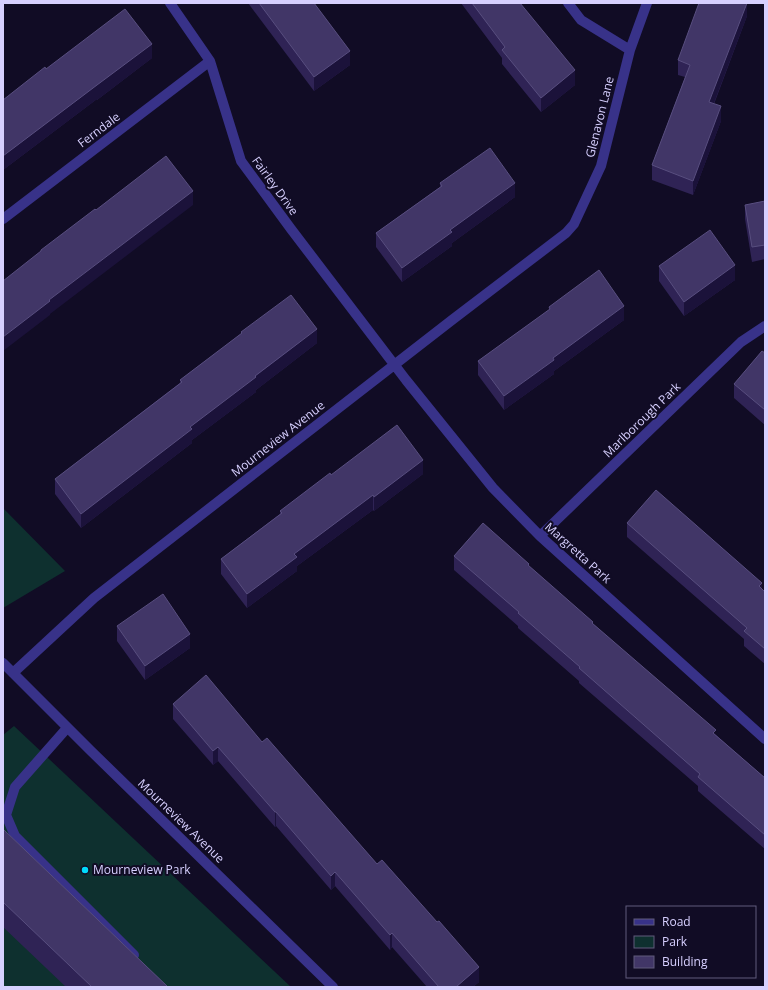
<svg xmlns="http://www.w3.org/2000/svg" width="768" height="990" font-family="'Open Sans',sans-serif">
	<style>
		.green { fill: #0e302f }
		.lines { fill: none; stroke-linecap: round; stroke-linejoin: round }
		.lane { stroke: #383289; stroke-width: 10 }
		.street { stroke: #383289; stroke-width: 10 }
		.wall { fill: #2f2355 }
		.shaded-wall { fill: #1b123a }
		.building { fill: #413667; stroke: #584e7f }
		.poi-dot { fill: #00dbfb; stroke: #110c25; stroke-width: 1.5 }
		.labels { text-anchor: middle; stroke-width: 4; stroke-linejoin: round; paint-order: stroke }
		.street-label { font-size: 12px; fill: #d7d0ff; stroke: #110c25 }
		.poi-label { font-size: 12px; fill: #d7d0ff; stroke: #110c25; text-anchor: start }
	</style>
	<rect width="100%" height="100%" fill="#110c25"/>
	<path class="green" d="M3 508 65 571 3 608Z
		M14 726 291 987H3V735Z"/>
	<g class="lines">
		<path class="lane" d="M67 728 15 787 6 815 15 836 134 955"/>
		<path class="street" d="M170 3 210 61 241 161 291 229 406 380 493 488 540 536 765 739
			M568 3 581 20 630 50
			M3 219 210 61
			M540 536 741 342 765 326
			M3 663 90 750 333 987
			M13 673 94 598 452 320 566 233 574 224 601 166 630 50 647 3"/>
	</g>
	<path class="wall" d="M248 3H314L350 65 314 91Z
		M461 3H520L575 85 541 112 502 64V58Z
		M747 3V16L714 104 721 121 693 195 652 180V165L685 77 678 75V60Z
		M152 58 97 100V99L3 170V100L46 69Z
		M440 183 515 197 452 243V246L402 282 376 247V233L440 187Z
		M765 201V259L752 262 745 219V205Z
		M659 266 735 280 684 316 659 281Z
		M549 307 624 320 554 371V374L504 410 478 375V361L549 310Z
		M241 332 317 343 256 390V392L192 440V443L81 528 55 494V479L180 383V380L241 334Z
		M765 353V425L734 398V384Z
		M423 474 374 511 373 510 297 566V571L247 608 221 574V559L280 514V511L331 475Z
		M627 523 762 589 765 592V664L744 646V639L627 537Z
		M454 556 529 566 716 735 765 778V849L698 791V786L579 683V681L518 628V626L454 570Z
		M117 626 190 648 145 680 117 641Z
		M173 704 262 742 479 982 473 987H427L392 947 390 950 335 886 331 890 276 826 275 827 218 761 213 765 173 719Z
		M3 829 168 987H66L3 927Z"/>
	<path class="shaded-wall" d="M747 3V16L709 116V102Z
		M152 44V58L97 100V85Z
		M350 51V65L314 91V77Z
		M575 70V85L541 112V98Z
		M97 85V99L3 170V156Z
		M721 106V121L693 195V181Z
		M515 183V197L452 243V246L402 282V268L450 230Z
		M193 191V205L50 314V315L3 351V337L49 300Z
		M735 265V280L684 316V302Z
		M624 306V320L554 371V374L504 410V396L553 358Z
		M317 329V343L256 390V392L192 440V443L81 528V514L190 427Z
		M423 460V474L374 511V497Z
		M373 495V510L297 566V571L247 608V594L294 554Z
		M762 583V597L759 586Z
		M190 634V648L145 680V666Z
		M218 747V761L213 765V751Z
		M275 812H276V826L275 827Z
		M335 872V886L331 890V876Z
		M392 933V947L390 950V935Z
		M479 967V982L473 987H456Z"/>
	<path class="building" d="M259 3H314L350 51 314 77Z
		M472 3H520L575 70 541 98 502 50 505 47Z
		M699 3H747L709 102 721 106 693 181 652 165 690 65 678 60Z
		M125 9 152 44 97 85 3 156V100L45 67 46 69Z
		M490 148 515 183 450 230 452 232 402 268 376 233 442 186 440 183Z
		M166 156 193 191 49 300 50 301 3 337V281L41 251V250L95 209 96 210Z
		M765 201V245L752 247 745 205Z
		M710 230 735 265 684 302 659 266Z
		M599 270 624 306 553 358 554 360 504 396 478 361 550 309 549 307Z
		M291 295 317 329 255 376 256 377 190 427 192 429 81 514 55 479 182 382 180 380 242 333 241 332Z
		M762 351 765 353V410L734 384Z
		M397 425 423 460 374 497 373 495 294 554 297 557 247 594 221 559 282 513 280 511 330 473 331 475Z
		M656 490 762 583 759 586 765 592V649L744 631 747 628 627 523Z
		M483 523 529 564 528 565 593 622 592 623 716 730 713 733 765 778V835L698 777 700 774 579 668 580 667 518 613 519 612 454 556Z
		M163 594 190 634 145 666 117 626Z
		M206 675 262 742 267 738 377 864 382 860 437 922 439 921 479 967 456 987H439L392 933 390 935 335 872 331 876 276 812H275L218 747 213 751 173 704Z
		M3 829 168 987H92L3 902Z"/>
	<circle class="poi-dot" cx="85" cy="870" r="4"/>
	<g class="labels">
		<g class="street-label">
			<text transform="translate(600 117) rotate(-76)" y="4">Glenavon Lane</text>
			<text transform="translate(99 130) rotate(-37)" y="4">Ferndale</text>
			<text transform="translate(275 186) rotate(54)" y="4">Fairley Drive</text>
			<text transform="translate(642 420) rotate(-44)" y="4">Marlborough Park</text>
			<text transform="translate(278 439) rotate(-38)" y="4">Mourneview Avenue</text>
			<text transform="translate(578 553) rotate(42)" y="4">Margretta Park</text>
			<text transform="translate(181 821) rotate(44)" y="4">Mourneview Avenue</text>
		</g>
		<g class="poi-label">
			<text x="93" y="874">Mourneview Park</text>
		</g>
	</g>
	<rect width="768" height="990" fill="none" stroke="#d7d0ff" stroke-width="8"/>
	<rect x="626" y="906" width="130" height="72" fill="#110c25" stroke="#605a7c"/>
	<rect x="634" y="919" width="20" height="6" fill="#383289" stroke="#605a7c"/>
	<text x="662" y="926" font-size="12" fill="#d7d0ff">Road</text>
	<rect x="634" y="936" width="20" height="12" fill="#0e302f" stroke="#605a7c"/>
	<text x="662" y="946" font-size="12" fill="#d7d0ff">Park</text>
	<rect x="634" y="956" width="20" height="12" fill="#413667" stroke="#605a7c"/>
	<text x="662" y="966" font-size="12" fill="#d7d0ff">Building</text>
</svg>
